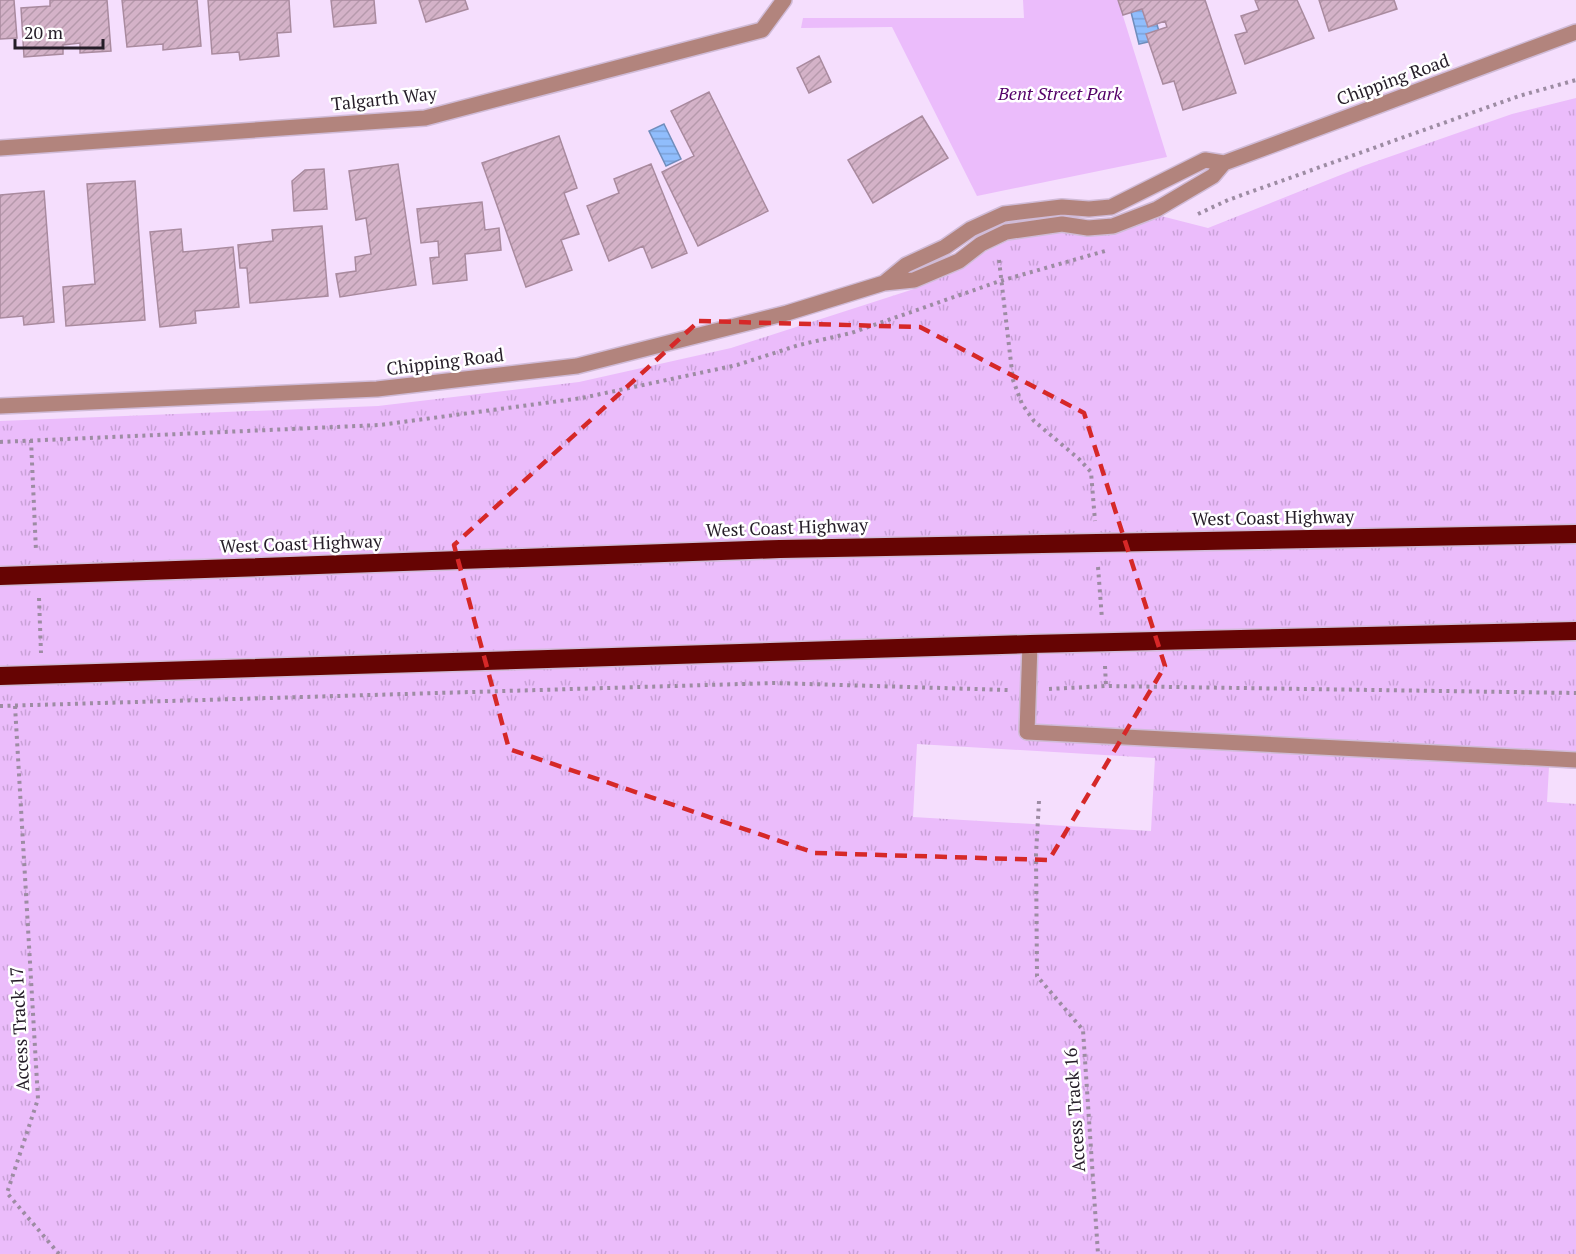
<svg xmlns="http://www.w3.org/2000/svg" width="1576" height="1254" font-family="'PT Serif',serif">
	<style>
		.grass { fill: url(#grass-tufts); fill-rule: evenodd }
		.green { fill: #ebbcfb }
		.water { fill: url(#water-rules); stroke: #708dbc; stroke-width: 1.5 }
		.building { fill: url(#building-hatch); stroke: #a98a9e; stroke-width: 1.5 }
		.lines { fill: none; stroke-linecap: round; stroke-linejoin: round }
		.minor-casing { stroke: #d0bbd7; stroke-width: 18 }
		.highway-casing { stroke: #d0bbd7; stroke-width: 21 }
		.path { stroke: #9d8ca3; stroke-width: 4; stroke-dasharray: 3 4.5; stroke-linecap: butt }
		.minor { stroke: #b2847d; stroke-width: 15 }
		.highway { stroke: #660403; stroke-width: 18 }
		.marked { fill: none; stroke: #d62828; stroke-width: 4.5; stroke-dasharray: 12 8; stroke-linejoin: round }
		.labels { text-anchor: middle; stroke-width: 5; stroke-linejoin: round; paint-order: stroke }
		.street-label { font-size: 18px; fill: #251d28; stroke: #fff }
		.park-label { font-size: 18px; font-style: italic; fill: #540168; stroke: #fff }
	</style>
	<defs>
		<pattern id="grass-tufts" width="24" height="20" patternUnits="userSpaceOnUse" patternTransform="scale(1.5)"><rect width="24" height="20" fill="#ebbcfb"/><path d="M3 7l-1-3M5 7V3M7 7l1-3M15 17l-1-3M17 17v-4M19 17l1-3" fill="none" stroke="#c9a1d7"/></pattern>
		<pattern id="water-rules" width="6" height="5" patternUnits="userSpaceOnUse" patternTransform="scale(1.5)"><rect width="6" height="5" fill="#90bdfc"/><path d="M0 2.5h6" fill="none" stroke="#7ca2d8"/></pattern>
		<pattern id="building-hatch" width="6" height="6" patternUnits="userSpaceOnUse" patternTransform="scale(1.5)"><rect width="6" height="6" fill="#d4b2c8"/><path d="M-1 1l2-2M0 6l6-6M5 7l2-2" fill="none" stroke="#b699ac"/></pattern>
	</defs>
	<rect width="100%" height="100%" fill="#f5defd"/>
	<path class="grass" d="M1576 98V769L1549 767 1547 802 1576 804V1254H0V421L378 406 579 382 731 348 917 288 964 268 985 252 1009 240 1062 231 1114 233 1161 216 1208 228 1363 166 1512 114ZM917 744 1155 758 1151 831 913 817Z"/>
	<path class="green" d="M1023 0H1118L1167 157 977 196 892 27 801 28 803 18H1024Z"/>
	<path class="water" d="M1152 6 1161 39 1139 44 1131 12Z
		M664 124 681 159 666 166 649 131Z"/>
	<path class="building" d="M0 0H14L17 38 0 39Z
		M50 0H107L111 51 80 53V43L63 45V54L24 57 21 8 50 6Z
		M122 0H197L201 46 163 50V44L127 47Z
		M208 0H289L291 32 277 33 279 56 240 60 239 52 212 54Z
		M331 0H374L376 23 334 27Z
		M419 0H465L468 9 426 22Z
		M1118 0H1205L1236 93 1183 110 1174 81 1163 84 1146 34 1167 27 1165 21 1148 27 1142 9 1123 15Z
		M1255 0H1297L1314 38 1245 64 1235 35 1247 32 1241 16 1259 10Z
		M1319 0H1394L1397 9 1329 31Z
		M819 56 831 82 809 93 797 68Z
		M709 92 768 211 698 246 662 172 694 156 671 111Z
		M922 116 948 158 873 203 848 160Z
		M559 136 577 188 564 193 579 234 561 240 572 270 526 287 482 163Z
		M398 164 416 285 340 297 336 274 356 271 355 257 371 254 366 218 356 220 349 171Z
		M651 164 687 253 652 268 643 246 609 261 587 206 619 193 614 179Z
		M324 169 327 209 294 211 292 181 305 170Z
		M135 181 145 320 66 326 63 287 95 284 87 184Z
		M44 191 54 322 24 325 23 316 0 318V195Z
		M482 202 485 230 499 228 501 250 465 254 467 280 433 284 430 258 439 257 438 241 421 243 417 209Z
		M322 226 328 296 250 303 247 268H240L238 245 273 241 272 230Z
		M181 229 183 252 233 247 239 307 195 311 196 323 160 327 150 232Z"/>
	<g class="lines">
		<g class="minor-casing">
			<path id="minor" d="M0 148 425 118 762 30 784 0
				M884 283 906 265 945 247 971 229 1004 214 1062 207 1089 209 1111 207 1205 160 1224 163 1576 32
				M0 406 377 389 577 366 787 313 884 283 914 280 959 261 981 244 1006 232 1062 224 1088 228 1113 226 1157 209 1213 176 1224 163
				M1030 644 1027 732 1576 760"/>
		</g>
		<g class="highway-casing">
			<path id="highway" d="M0 576 780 549 1576 534
				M0 676 1030 644 1576 631"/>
		</g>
		<path class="path" d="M1198 214 1228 200 1519 96 1576 80
			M999 260 1013 380 1022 404 1034 421 1079 459 1091 472 1095 521
			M31 440 36 551
			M0 442 380 425 582 398 737 365 799 345 851 333 1000 281 1105 251
			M1098 567 1102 619
			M39 598 41 653
			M1105 666 1106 686
			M1049 689 1106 686 1576 693
			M0 706 775 683 1008 690
			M15 706 38 1099 7 1193 59 1254
			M1039 801 1036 854 1037 976 1083 1030 1098 1254"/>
		<use href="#minor" class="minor"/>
		<use href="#highway" class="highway"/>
	</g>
	<path class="marked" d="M699 321 920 327 1084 413 1165 666 1049 860 815 853 509 749 454 545Z"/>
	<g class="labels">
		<g class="street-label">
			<text transform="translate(1393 80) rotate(-20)" y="6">Chipping Road</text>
			<text transform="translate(384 99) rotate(-6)" y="6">Talgarth Way</text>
			<text transform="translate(445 362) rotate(-7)" y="6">Chipping Road</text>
			<text transform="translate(1273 518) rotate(-1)" y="6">West Coast Highway</text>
			<text transform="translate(787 528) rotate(-2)" y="6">West Coast Highway</text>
			<text transform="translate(301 544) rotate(-2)" y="6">West Coast Highway</text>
			<text transform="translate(20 1029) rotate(-93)" y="6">Access Track 17</text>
			<text transform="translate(1075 1110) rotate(-94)" y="6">Access Track 16</text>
		</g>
		<g class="park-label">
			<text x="1060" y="100">Bent Street Park</text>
		</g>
	</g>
	<path d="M15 39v9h88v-9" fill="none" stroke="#251d28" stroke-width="3"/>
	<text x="24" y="39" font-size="18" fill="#251d28" stroke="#ffffff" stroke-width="4.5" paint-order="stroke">20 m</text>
</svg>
